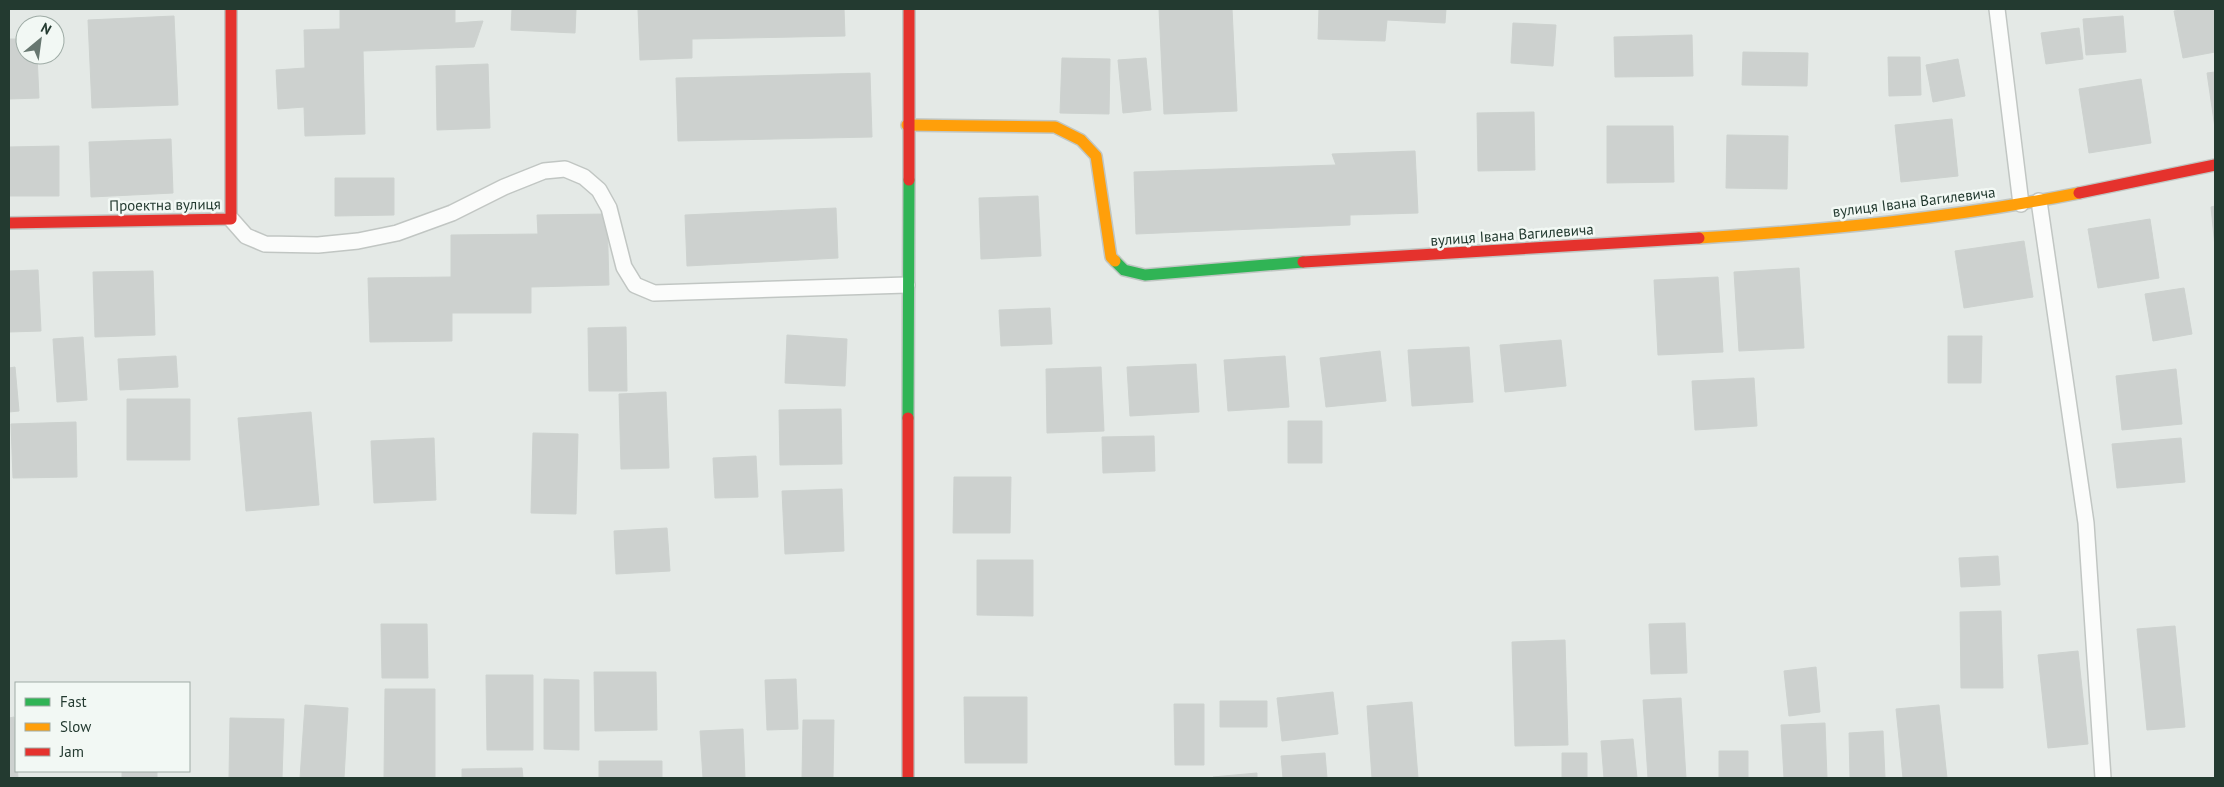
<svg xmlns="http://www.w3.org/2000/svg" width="2224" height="787" font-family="'PT Sans',sans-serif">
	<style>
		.building { fill: #cdd1cf; stroke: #cdd2cf }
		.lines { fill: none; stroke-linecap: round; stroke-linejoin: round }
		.lane-casing { stroke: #c1c6c3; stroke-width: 18 }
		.fast-casing { stroke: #c0c6c3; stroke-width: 14 }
		.slow-casing { stroke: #c0c6c3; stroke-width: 14 }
		.jam-casing { stroke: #c0c6c3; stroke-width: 14 }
		.lane { stroke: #fbfcfb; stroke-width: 15 }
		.fast { stroke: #30b455; stroke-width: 11 }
		.slow { stroke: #ff9f0a; stroke-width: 11 }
		.jam { stroke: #e5322d; stroke-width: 11 }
		.labels { text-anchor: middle; stroke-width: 5; stroke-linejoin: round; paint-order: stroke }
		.street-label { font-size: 15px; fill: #233a30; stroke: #f2f8f4 }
	</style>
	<rect width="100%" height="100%" fill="#e4e9e6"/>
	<path class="building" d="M340 9H455V23L483 21 474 47 363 51 365 134 305 136 304 107 278 109 276 70 305 68 304 30 340 29Z
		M512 9H576L575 33 511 30Z
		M638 9H844L845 36 692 39V58L640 60Z
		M1159 9H1232L1237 111 1164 114Z
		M1319 9H1446L1445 23 1387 20 1385 41 1318 39Z
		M2188 9H2215V52L2183 58 2174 11Z
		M174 16 178 105 92 108 88 20Z
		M2123 16 2126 52 2086 55 2083 19Z
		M1513 23 1556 25 1553 66 1511 63Z
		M2079 28 2083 59 2046 64 2041 33Z
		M1692 35 1693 76 1615 77 1614 37Z
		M9 39H25V55H37L39 98 9 99Z
		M1743 52 1808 53 1807 86 1742 85Z
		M1888 57H1920L1921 95 1889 96Z
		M1062 58 1110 59 1109 114 1060 113Z
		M1146 58 1151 110 1123 113 1118 60Z
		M1958 59 1965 96 1933 102 1926 65Z
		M488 64 490 128 437 130 436 66Z
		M2215 72V128L2207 73Z
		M870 73 872 137 678 141 676 78Z
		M2141 79 2151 143 2089 153 2079 89Z
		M1534 112 1535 170 1478 171 1477 113Z
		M1952 119 1958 176 1901 182 1895 125Z
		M1607 126H1673L1674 182 1607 183Z
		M1727 135 1788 136 1787 189 1726 188Z
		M171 139 173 193 91 197 89 142Z
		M59 146V196H9V147Z
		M1415 151 1418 213 1350 215V225L1136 234 1134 172 1336 165 1332 154Z
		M335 178H394V215L335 216Z
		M1038 196 1041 256 981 259 979 198Z
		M2215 206V247L2211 207Z
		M836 208 838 258 687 266 685 215Z
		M607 214 609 285 531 287V313H452V341L370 342 368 278 451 277V235L538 234 537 215Z
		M2150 219 2159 278 2098 288 2088 229Z
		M2024 241 2033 297 1964 308 1955 251Z
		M1799 268 1804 348 1739 351 1734 272Z
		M38 270 41 331 9 332V271Z
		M153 271 155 335 95 337 93 272Z
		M1718 277 1723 352 1658 355 1654 280Z
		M2184 288 2192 334 2153 341 2145 294Z
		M1050 308 1052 344 1001 346 999 310Z
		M626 327 627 391H589L588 328Z
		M787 335 847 339 845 386 785 383Z
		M1948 336H1982L1981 383H1948Z
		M83 337 87 400 57 402 53 339Z
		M1561 340 1566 386 1505 392 1500 345Z
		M1469 347 1473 402 1412 406 1408 350Z
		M1380 351 1386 401 1326 407 1320 358Z
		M176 356 178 387 120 390 118 359Z
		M1285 356 1289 407 1228 411 1224 360Z
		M1196 364 1199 412 1130 416 1127 367Z
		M15 367 19 411 9 412V368Z
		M1101 367 1104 431 1047 433 1046 369Z
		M2176 369 2182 424 2122 430 2116 376Z
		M1754 378 1757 426 1695 430 1692 381Z
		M666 392 669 468 621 469 619 394Z
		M127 399H190V460H127Z
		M841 409 842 464 780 465 779 410Z
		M311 412 319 505 246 511 238 418Z
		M1288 421H1322V463H1288Z
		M76 422 77 477 13 478 11 424Z
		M533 433 578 434 576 514 531 513Z
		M1154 436 1155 471 1103 473 1102 437Z
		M434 438 436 500 374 503 371 441Z
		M2181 438 2185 482 2117 488 2112 444Z
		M756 456 758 497 715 498 713 458Z
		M954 477H1011L1010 533H953Z
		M842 489 844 551 785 554 782 491Z
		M667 528 670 571 616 574 614 531Z
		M1998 556 2000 585 1961 587 1959 558Z
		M977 560H1033V616L977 615Z
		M2001 611 2003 688H1961L1960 612Z
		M1685 623 1687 673 1651 674 1649 624Z
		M381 624H427L428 678H382Z
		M2175 626 2185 727 2147 730 2137 629Z
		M1565 640 1568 745 1515 746 1512 642Z
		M2078 651 2088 744 2048 748 2038 655Z
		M1816 667 1820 712 1789 716 1784 671Z
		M594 672H656L657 730 595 731Z
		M486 675H533V750H487Z
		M544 679 579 680V750L544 749Z
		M796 679 798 729 767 730 765 680Z
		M385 689H435V778H384Z
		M1333 692 1338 734 1282 741 1277 698Z
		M964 697H1027V763H965Z
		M1681 698 1686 778H1648L1643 700Z
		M1220 701H1267V727H1220Z
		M1412 702 1418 778H1372L1367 706Z
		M1174 704H1204V765H1175Z
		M305 705 348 708 344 778H300Z
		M1939 705 1947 778H1903L1896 709Z
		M14 717 18 778H9V718Z
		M230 718 284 719 282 778H229Z
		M803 720H834L833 778H802Z
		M1825 723 1827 778H1784L1781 725Z
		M743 729 745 778H703L700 731Z
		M1883 731 1885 778H1850L1849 733Z
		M1633 739 1637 778H1604L1601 741Z
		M1719 751H1748V778H1719Z
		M1325 753 1327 778H1283L1281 756Z
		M1562 753H1587V778H1562Z
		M599 761H662V778H599Z
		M522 768 523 778H462V769Z
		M122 771H157V778H122Z
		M1257 773V778H1213V777Z"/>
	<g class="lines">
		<g class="lane-casing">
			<path id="lane" d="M1997 9 2021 204
				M2039 201 2086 523 2103 778
				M231 219 246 236 265 244 318 245 358 241 397 233 452 213 504 187 544 171 565 169 584 177 599 190 609 208 624 267 635 285 654 293 907 285"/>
		</g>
		<g class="fast-casing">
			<path id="fast" d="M1115 261 1124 270 1145 275 1303 262
				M908 418 909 180"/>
		</g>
		<g class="slow-casing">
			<path id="slow" d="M907 125 1055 127 1081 140 1096 156 1111 257 1115 261
				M1699 238C1826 230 1954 218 2079 193"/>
		</g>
		<g class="jam-casing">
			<path id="jam" d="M909 180V9
				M2079 193 2215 165
				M9 223 231 219V9
				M1303 262 1699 238
				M908 778V418"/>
		</g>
		<use href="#lane" class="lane"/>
		<use href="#fast" class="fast"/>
		<use href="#slow" class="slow"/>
		<use href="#jam" class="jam"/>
	</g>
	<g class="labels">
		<g class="street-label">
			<text transform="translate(1914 202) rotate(-7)" y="5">вулиця Івана Вагилевича</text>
			<text transform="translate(165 205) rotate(-1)" y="5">Проектна вулиця</text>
			<text transform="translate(1512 235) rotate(-4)" y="5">вулиця Івана Вагилевича</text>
		</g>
	</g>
	<rect width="2224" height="787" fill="none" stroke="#233a30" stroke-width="20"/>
	<rect x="15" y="682" width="175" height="90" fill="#f2f8f4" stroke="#9faca6"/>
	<rect x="25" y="698" width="25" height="8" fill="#30b455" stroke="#9faca6"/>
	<text x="60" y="707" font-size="15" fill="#233a30">Fast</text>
	<rect x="25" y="723" width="25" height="8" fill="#ff9f0a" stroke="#9faca6"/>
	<text x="60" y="732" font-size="15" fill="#233a30">Slow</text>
	<rect x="25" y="748" width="25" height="8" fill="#e5322d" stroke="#9faca6"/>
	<text x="60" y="757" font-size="15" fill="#233a30">Jam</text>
	<g transform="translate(40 40) rotate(29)"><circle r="24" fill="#f2f8f4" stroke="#9faca6"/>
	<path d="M0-4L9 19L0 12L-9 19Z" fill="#677770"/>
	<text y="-8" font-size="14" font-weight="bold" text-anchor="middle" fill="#233a30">N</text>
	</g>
</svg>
